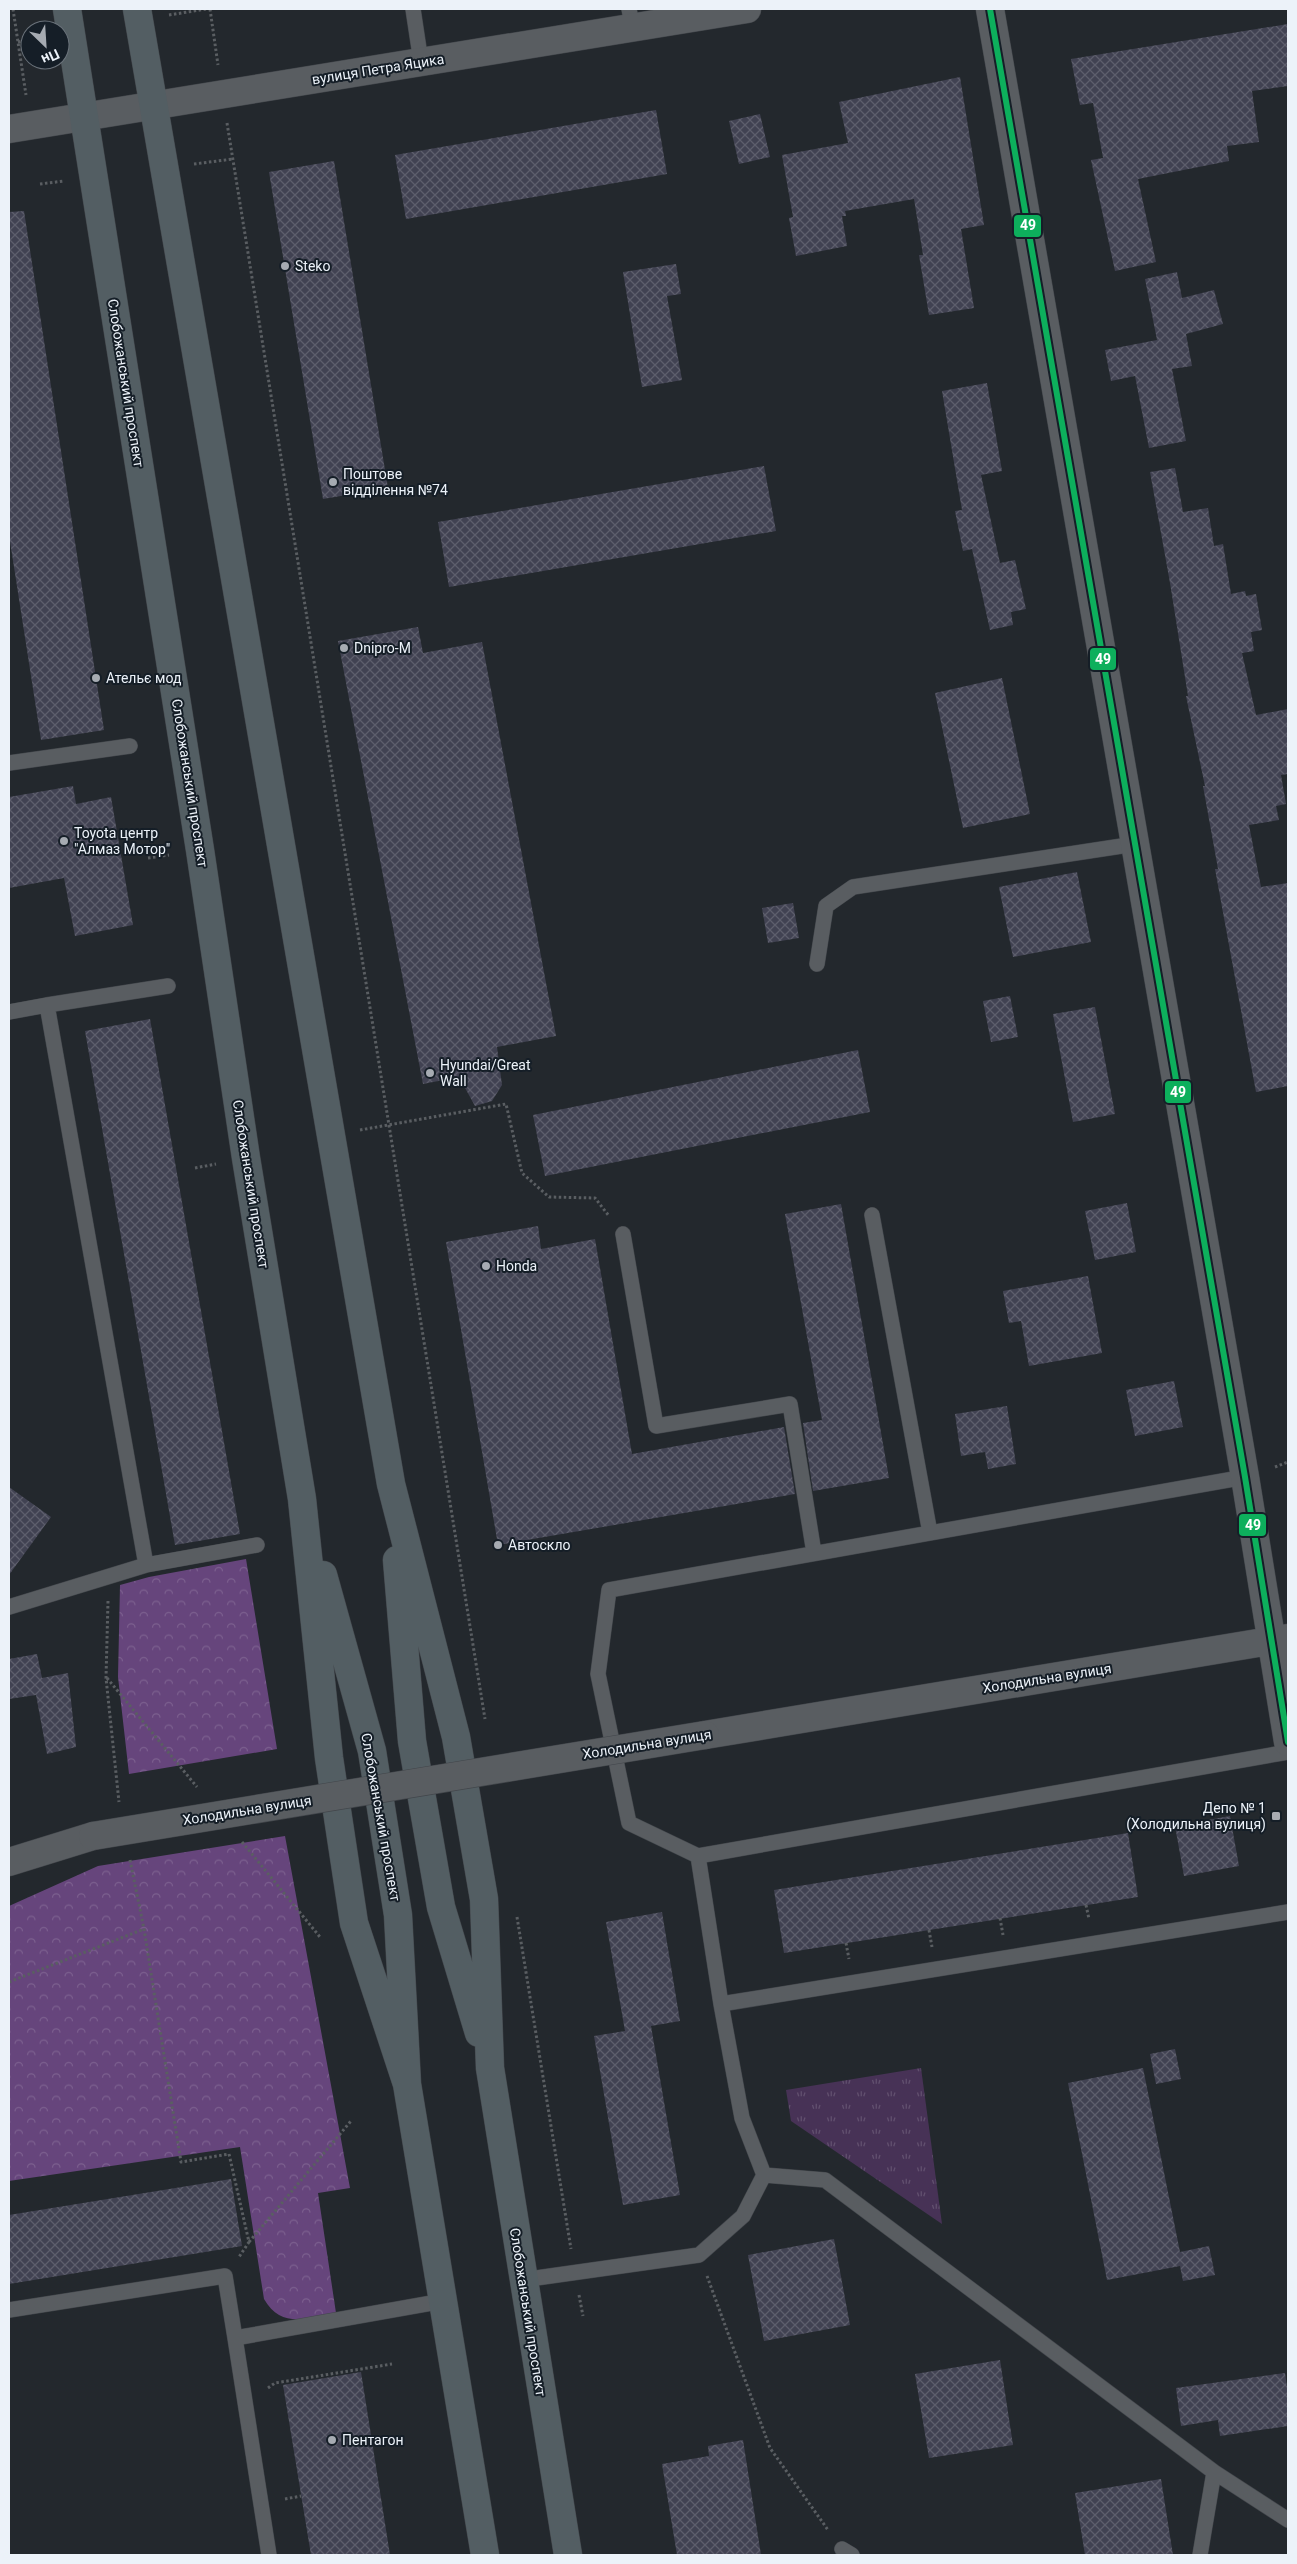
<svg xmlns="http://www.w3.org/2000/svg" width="1297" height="2564" font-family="Roboto,sans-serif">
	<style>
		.forest { fill: url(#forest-crowns) }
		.park { fill: url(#park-tufts) }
		.building { fill: url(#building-cross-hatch) }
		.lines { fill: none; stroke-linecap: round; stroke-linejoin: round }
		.service-casing { stroke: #42464b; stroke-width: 16 }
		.minor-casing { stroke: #42464b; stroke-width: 29 }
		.tertiary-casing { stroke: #42464b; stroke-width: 29 }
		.primary-casing { stroke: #42464b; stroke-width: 29 }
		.path { stroke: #5a5e62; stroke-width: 3; stroke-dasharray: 2.5 2.5; stroke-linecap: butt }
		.service { stroke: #595d61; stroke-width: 15 }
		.minor { stroke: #595d61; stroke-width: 28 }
		.tertiary { stroke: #595d61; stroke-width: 28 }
		.primary { stroke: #535e63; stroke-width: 28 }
		.minor-bridge-casing { stroke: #42464b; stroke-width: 29; stroke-linecap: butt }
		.minor-bridge { stroke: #595d61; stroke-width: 28 }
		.bus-1-casing { stroke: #151e27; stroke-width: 10 }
		.bus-1 { stroke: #0daf5c; stroke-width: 6 }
		.poi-dot { fill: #a6abb2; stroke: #151e27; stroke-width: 2 }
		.labels { text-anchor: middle; stroke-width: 4; stroke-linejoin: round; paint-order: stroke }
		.street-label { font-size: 14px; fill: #ecf2f9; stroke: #151e27 }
		.poi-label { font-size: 14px; fill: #ecf2f9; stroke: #151e27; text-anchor: start }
		.line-badge { stroke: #151e27; stroke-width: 2 }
		.badge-label { font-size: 14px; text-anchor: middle; font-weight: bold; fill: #fff }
	</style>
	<defs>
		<pattern id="forest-crowns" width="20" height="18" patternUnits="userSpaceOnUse" patternTransform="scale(1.25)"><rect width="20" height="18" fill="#66457c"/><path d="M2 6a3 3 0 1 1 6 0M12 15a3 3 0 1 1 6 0" fill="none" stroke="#7c608f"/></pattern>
		<pattern id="park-tufts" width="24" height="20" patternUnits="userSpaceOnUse" patternTransform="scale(1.25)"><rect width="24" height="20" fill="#473256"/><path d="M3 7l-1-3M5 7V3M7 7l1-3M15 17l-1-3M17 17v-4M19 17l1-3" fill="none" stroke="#62506f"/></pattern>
		<pattern id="building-cross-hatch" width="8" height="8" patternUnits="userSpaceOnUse" patternTransform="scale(1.25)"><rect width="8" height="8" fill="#414252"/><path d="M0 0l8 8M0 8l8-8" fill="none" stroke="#5d5e6c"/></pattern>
	</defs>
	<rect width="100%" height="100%" fill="#23282d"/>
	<path class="forest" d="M246 1559 277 1749 129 1774 118 1677 120 1585 149 1577Z
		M285 1836 350 2188 318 2193 336 2313C307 2318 281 2329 264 2299L240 2147 9 2181V1906L98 1866Z"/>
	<path class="park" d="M921 2068 942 2224 791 2121 786 2090Z"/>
	<path class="building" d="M1288 24V86L1252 91 1259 142 1227 146 1229 161 1138 179 1156 262 1115 271 1091 160 1103 158 1093 103 1080 105 1071 59Z
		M960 77 984 225 961 229 974 308 929 315 919 255H923L914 199 845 211 846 216H842L847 246 796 256 789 218 793 217 782 155 848 143 839 102Z
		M656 110 667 174 406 219 395 155Z
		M760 114 770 157 739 164 729 121Z
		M334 161 388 488 323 499 269 172Z
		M24 211 104 730 41 740 9 535V212Z
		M676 264 681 294 667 296 682 380 642 387 623 272Z
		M1177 272 1182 298 1214 290 1223 324 1186 334 1192 366 1172 369 1186 441 1149 448 1135 376 1111 381 1105 350 1157 340 1145 279Z
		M987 383 1002 471 981 475 1000 563 1015 560 1026 609 1011 612 1013 625 990 630 972 549 963 551 955 511 962 510 942 391Z
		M764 466 776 531 449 587 438 522Z
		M1175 468 1183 512 1208 508 1214 546 1223 544 1231 594 1245 591 1246 596 1256 594 1262 630 1251 632 1254 651 1242 653 1256 715 1288 709V774L1281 775 1286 804 1276 806 1279 820 1249 825 1261 887 1288 883V1086L1256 1092 1215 869H1218L1203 786H1205L1186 696H1188L1170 583 1150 472Z
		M418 627 423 653 482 642 556 1036 497 1047 502 1085 492 1101 475 1106 459 1077 423 1084 338 641Z
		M1002 678 1030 814 963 828 935 693Z
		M73 786 76 804 111 797 133 925 75 936 64 878 9 888V797Z
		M1077 872 1091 942 1013 957 999 887Z
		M793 903 799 938 768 943 762 908Z
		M1010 996 1018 1037 991 1042 983 1001Z
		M1095 1007 1115 1114 1073 1122 1053 1014Z
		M150 1019 240 1534 175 1545 85 1031Z
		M858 1050 870 1112 545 1176 533 1115Z
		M1127 1203 1136 1252 1095 1260 1085 1211Z
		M841 1204 889 1478 813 1491 803 1423 822 1420 785 1214Z
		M538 1226 541 1249 595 1239 632 1454 784 1427 795 1494 498 1545 446 1242Z
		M1088 1276 1102 1353 1029 1366 1021 1321 1009 1323 1003 1291Z
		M1174 1381 1183 1427 1135 1436 1126 1390Z
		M1007 1406 1016 1464 988 1469 985 1452 961 1456 955 1414Z
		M9 1487 51 1517 9 1575Z
		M37 1654 42 1678 68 1673 76 1747 47 1754 36 1695 9 1699V1659Z
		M1230 1816 1239 1866 1184 1876 1175 1826Z
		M1128 1833 1138 1897 784 1953 774 1890Z
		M662 1912 680 2021 651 2026 680 2195 623 2205 594 2036 625 2031 606 1922Z
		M1175 2049 1181 2079 1156 2084 1150 2054Z
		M1143 2068 1180 2252 1209 2246 1215 2275 1183 2281 1180 2266 1107 2280 1068 2083Z
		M231 2179 242 2246 9 2284V2215Z
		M834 2239 850 2325 764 2341 748 2255Z
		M1000 2360 1013 2445 929 2458 915 2374Z
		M361 2372 390 2555H311L283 2385Z
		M1285 2373 1288 2394V2426L1220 2436 1218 2420 1181 2426 1176 2388Z
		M743 2440 761 2555H677L662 2464 709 2456 708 2446Z
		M1161 2479 1173 2555H1085L1075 2493Z"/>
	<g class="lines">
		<g class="service-casing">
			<path id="service" d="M413 9 421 62
				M629 9 633 29
				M9 763 130 746
				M817 964 826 906 853 887 1135 844
				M47 1005 168 986
				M9 1012 47 1005 146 1565 9 1607
				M872 1215 930 1533
				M623 1234 656 1426 790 1404 814 1553
				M146 1565 257 1545
				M698 1856 1288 1752
				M721 2004 1288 1912
				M764 2175 742 2118 721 2004 698 1856 629 1823 598 1674 609 1590 1245 1477
				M522 2280 699 2255 743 2216 764 2175 825 2180 1214 2472 1200 2555
				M9 2310 225 2276 235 2338
				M1214 2472 1288 2520
				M842 2549 852 2555
				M269 2555 235 2338 443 2301"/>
		</g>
		<g class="minor-casing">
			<path id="minor" d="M990 9 1245 1477 1288 1742
				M705 1735 1288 1638
				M9 1862 93 1836"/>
		</g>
		<g class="tertiary-casing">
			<path id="tertiary" d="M9 129 747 9"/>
		</g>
		<g class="primary-casing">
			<path id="primary" d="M67 9 200 850 246 1158 302 1499 329 1758 354 1923 407 2084
				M137 9 391 1484 456 1737 484 1899 490 2068 568 2555
				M397 1560 412 1741 441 1907 479 2033
				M323 1575 372 1751 398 1915 407 2084 485 2555"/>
		</g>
		<path class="path" d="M13 9 26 95
			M210 9 218 65
			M169 15 206 9
			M18 42 30 40
			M227 123 485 1719
			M194 164 233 159
			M40 184 64 181
			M148 858 169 855
			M360 1130 506 1104 522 1173 549 1197 595 1198 609 1216
			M195 1168 216 1164
			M1275 1467 1288 1462
			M108 1601 106 1678 119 1802
			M107 1678 197 1787
			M242 1842 320 1937
			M130 1860 144 1929 181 2162 229 2154 249 2242 239 2257
			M1086 1905 1089 1919
			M517 1917 571 2249
			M1000 1918 1003 1935
			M929 1930 932 1947
			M846 1943 849 1959
			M9 1982 144 1929
			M249 2242 351 2121
			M707 2276 770 2448 828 2530
			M579 2295 583 2316
			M268 2388 275 2383 392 2364
			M285 2499 301 2496"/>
		<use href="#service" class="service"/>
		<use href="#minor" class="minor"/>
		<use href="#tertiary" class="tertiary"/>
		<use href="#primary" class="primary"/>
		<g class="minor-bridge-casing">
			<path id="minor-bridge" d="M93 1836 705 1735"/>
		</g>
		<use href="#minor-bridge" class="minor-bridge"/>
		<g class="bus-1-casing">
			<path id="bus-1" d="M990 9 1245 1477 1288 1742"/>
		</g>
		<use href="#bus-1" class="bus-1"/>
	</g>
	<g class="poi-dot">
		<circle cx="285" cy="266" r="5"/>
		<circle cx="333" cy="482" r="5"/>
		<circle cx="344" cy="648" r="5"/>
		<circle cx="96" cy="678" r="5"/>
		<circle cx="64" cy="841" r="5"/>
		<circle cx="430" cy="1073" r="5"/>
		<circle cx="486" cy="1266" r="5"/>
		<circle cx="498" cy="1545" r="5"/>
		<rect x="1271" y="1811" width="10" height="10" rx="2.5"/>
		<circle cx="332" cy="2440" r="5"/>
	</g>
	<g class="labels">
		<g class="street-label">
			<text transform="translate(378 69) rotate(-9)" y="5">вулиця Петра Яцика</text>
			<text transform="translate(126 383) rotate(81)" y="5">Слобожанський проспект</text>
			<text transform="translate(190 783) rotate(81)" y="5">Слобожанський проспект</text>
			<text transform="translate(251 1184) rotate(81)" y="5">Слобожанський проспект</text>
			<text transform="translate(1047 1678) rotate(-9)" y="5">Холодильна вулиця</text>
			<text transform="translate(647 1744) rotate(-9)" y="5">Холодильна вулиця</text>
			<text transform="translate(247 1810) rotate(-9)" y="5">Холодильна вулиця</text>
			<text transform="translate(381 1817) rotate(80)" y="5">Слобожанський проспект</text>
			<text transform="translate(528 2312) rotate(81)" y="5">Слобожанський проспект</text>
		</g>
		<g class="poi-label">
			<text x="295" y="271">Steko</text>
			<text x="343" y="479">Поштове<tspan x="343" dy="16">відділення №74</tspan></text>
			<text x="354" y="653">Dnipro-M</text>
			<text x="106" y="683">Ательє мод</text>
			<text x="74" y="838">Toyota центр<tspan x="74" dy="16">"Алмаз Мотор"</tspan></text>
			<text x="440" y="1070">Hyundai/Great<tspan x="440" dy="16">Wall</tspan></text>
			<text x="496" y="1271">Honda</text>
			<text x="508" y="1550">Автоскло</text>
			<text x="1266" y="1813" text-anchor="end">Депо № 1<tspan x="1266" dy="16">(Холодильна вулиця)</tspan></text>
			<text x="342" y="2445">Пентагон</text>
		</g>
	</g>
	<g class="line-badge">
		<rect x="1013" y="214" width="29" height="24" rx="5" fill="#0daf5c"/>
		<rect x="1089" y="647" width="28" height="24" rx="5" fill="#0daf5c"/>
		<rect x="1164" y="1080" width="28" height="24" rx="5" fill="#0daf5c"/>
		<rect x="1238" y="1513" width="29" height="24" rx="5" fill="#0daf5c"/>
	</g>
	<g class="badge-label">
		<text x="1028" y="230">49</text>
		<text x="1103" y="664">49</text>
		<text x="1178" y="1097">49</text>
		<text x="1253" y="1530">49</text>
	</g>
	<rect width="1297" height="2564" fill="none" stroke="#ecf2f9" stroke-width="20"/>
	<g transform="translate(45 45) rotate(155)"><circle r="24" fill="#151e27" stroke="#6b737b"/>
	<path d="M0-4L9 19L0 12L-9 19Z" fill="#a6abb2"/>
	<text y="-8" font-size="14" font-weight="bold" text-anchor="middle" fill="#ecf2f9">Пн</text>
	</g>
</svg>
